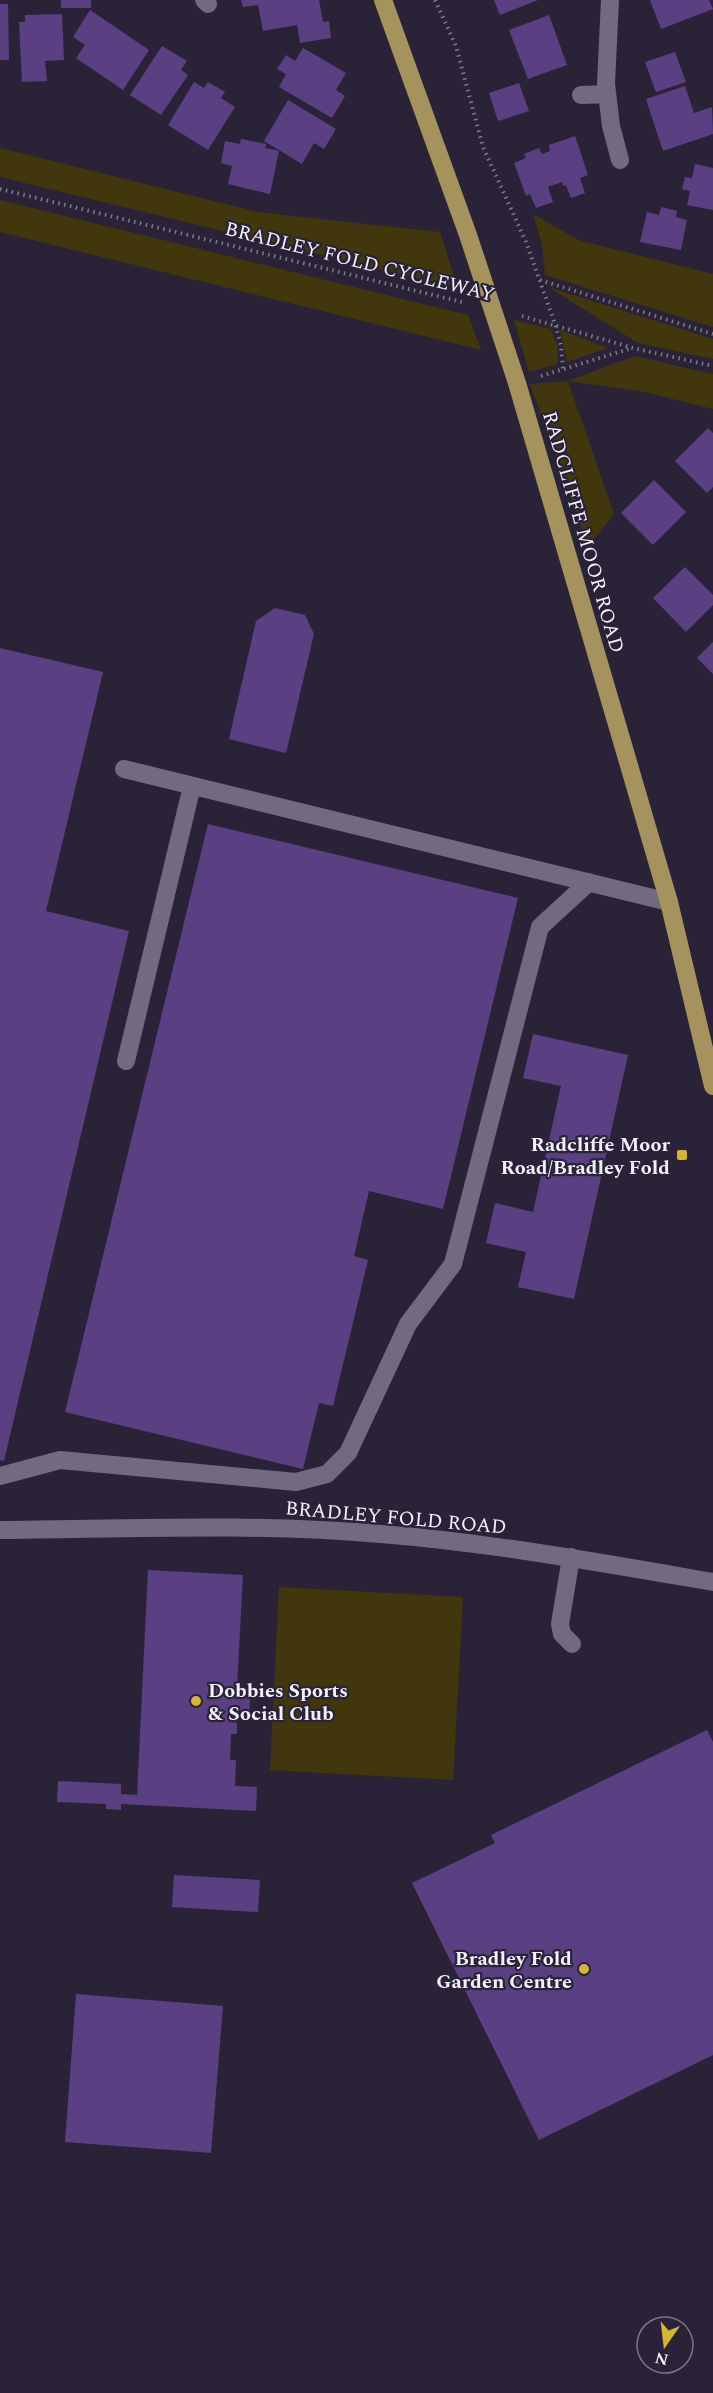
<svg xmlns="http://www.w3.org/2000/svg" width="713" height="2393" font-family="Spectral,serif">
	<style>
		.green { fill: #42370c }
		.building { fill: #5a4083 }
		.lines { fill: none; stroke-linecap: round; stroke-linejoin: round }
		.path { stroke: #807a8c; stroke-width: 4; stroke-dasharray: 1.5 4.5; stroke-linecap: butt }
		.minor { stroke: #726a82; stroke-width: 18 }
		.major { stroke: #a6925d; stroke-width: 18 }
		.poi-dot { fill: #d5b534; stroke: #2a2338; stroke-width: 2 }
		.labels { text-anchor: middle; stroke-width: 4.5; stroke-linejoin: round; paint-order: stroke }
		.street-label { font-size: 20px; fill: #f5f0fe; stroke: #2a2338 }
		.poi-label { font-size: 20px; font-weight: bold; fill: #f5f0fe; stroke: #2a2338; text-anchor: end }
	</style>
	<rect width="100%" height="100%" fill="#2a2338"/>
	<path class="green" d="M0 148 258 212 440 232 458 288 0 177Z
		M0 200 468 315 481 350 0 232Z
		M533 214 578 240 713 274V327L545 275 542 244Z
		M548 287 713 339V359L638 343Z
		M514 320 551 329 558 347 557 364 529 372Z
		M560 330 608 348 567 362Z
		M635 356 713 374V409L645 392 568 381 614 514 588 546 530 384 567 381Z
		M279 1587 463 1597 453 1780 270 1770Z"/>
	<path class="building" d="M61 0H91V8H61Z
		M241 0H319L323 22 329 21 331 38 300 43 297 25 263 31 258 5 243 7Z
		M494 0H538L500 15Z
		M650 0H709L713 9 661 29Z
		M0 4H8L9 60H0Z
		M90 10 149 50 123 90 76 58 85 45 73 37Z
		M62 14 64 60 45 61 47 81 22 82 19 22H25V15Z
		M549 15 567 65 528 79 509 30Z
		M162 46 187 61 181 70 188 75 161 115 130 95Z
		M303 48 346 73 336 90 345 96 332 118 279 87 286 74 277 69 286 55 295 61Z
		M675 52 686 82 656 92 645 62Z
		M194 82 204 88 208 82 225 92 221 98 235 107 208 150 168 125Z
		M519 83 529 111 498 121 489 93Z
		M685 86 694 113 712 107 713 134 663 151 646 99Z
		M288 100 336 129 324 149 314 143 302 164 264 141Z
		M575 136 588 175 580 178 585 193 571 198 566 185 563 186 562 182 548 187 553 202 536 208 530 194 526 196 514 163 526 158 524 154 539 148 542 154 550 151 549 145Z
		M241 139 266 144 265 148 279 151 270 194 228 184 232 166 221 163 225 141 240 144Z
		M695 164 713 168V210L687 205 690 191 682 189 685 177 692 178Z
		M661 207 677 211 676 217 687 220 681 250 640 242 647 212 659 215Z
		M708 428 713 433V487L707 493 675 461Z
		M654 480 686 512 653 545 621 513Z
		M685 567 713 595V605L686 632 653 598Z
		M275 608 305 615 314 634 286 753 229 739 256 621Z
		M713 642V674L697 658Z
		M0 648 103 672 46 911 129 931 4 1461 0 1460Z
		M208 824 518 898 443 1209 369 1191 354 1256 368 1260 333 1406 319 1403 303 1469 65 1412Z
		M533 1034 628 1055 574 1299 518 1287 526 1252 486 1243 495 1203 533 1212 561 1086 523 1078Z
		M148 1570 243 1575 237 1687 251 1688 249 1714H233V1722L237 1723V1734H231L230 1760H236L235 1786 257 1787 256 1811 121 1804V1810L106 1809V1804L57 1802 58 1781 121 1784V1794L137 1795Z
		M707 1730 713 1742V2055L539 2140 412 1883 495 1843 491 1835Z
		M174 1875 260 1880 258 1912 172 1907Z
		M76 1994 223 2006 211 2153 65 2142Z"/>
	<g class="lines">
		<path class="path" d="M435 0 456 46 483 147 526 242 555 324 561 346 563 369
			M0 189 462 302
			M540 280 713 334
			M522 316 633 348 713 366
			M541 376 632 348"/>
		<path class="minor" d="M204 0 208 4
			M610 0 606 84 611 126 620 160
			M581 95 607 94
			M124 769 669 902
			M126 1061 192 786
			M0 1476 60 1460 296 1482 327 1474 348 1453 408 1324 453 1264 540 927 589 882
			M0 1530C127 1529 254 1523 381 1534 492 1543 603 1563 713 1582
			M571 1557 560 1624 562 1634 572 1644"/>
		<path class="major" d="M383 0 468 235 517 383 669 902 713 1086"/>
	</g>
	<g class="poi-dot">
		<rect x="676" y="1149" width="12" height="12" rx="3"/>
		<circle cx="196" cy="1701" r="6"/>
		<circle cx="584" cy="1969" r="6"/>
	</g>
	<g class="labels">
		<g class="street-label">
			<text transform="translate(360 261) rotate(14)" y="7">BRADLEY FOLD CYCLEWAY</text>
			<text transform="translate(584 532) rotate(74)" y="7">RADCLIFFE MOOR ROAD</text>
			<text transform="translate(396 1517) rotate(5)" y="7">BRADLEY FOLD ROAD</text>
		</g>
		<g class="poi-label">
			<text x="670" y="1151">Radcliffe Moor<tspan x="670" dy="23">Road/Bradley Fold</tspan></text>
			<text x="208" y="1697" text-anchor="start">Dobbies Sports<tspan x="208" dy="23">&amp; Social Club</tspan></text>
			<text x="572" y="1965">Bradley Fold<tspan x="572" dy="23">Garden Centre</tspan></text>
		</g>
	</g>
	<g transform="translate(665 2345) rotate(194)"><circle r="28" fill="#2a2338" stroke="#7b7587" stroke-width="1.5"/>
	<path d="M0-4.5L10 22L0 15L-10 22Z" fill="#d5b534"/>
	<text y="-9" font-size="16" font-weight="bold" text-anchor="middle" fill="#f5f0fe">N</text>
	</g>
</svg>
